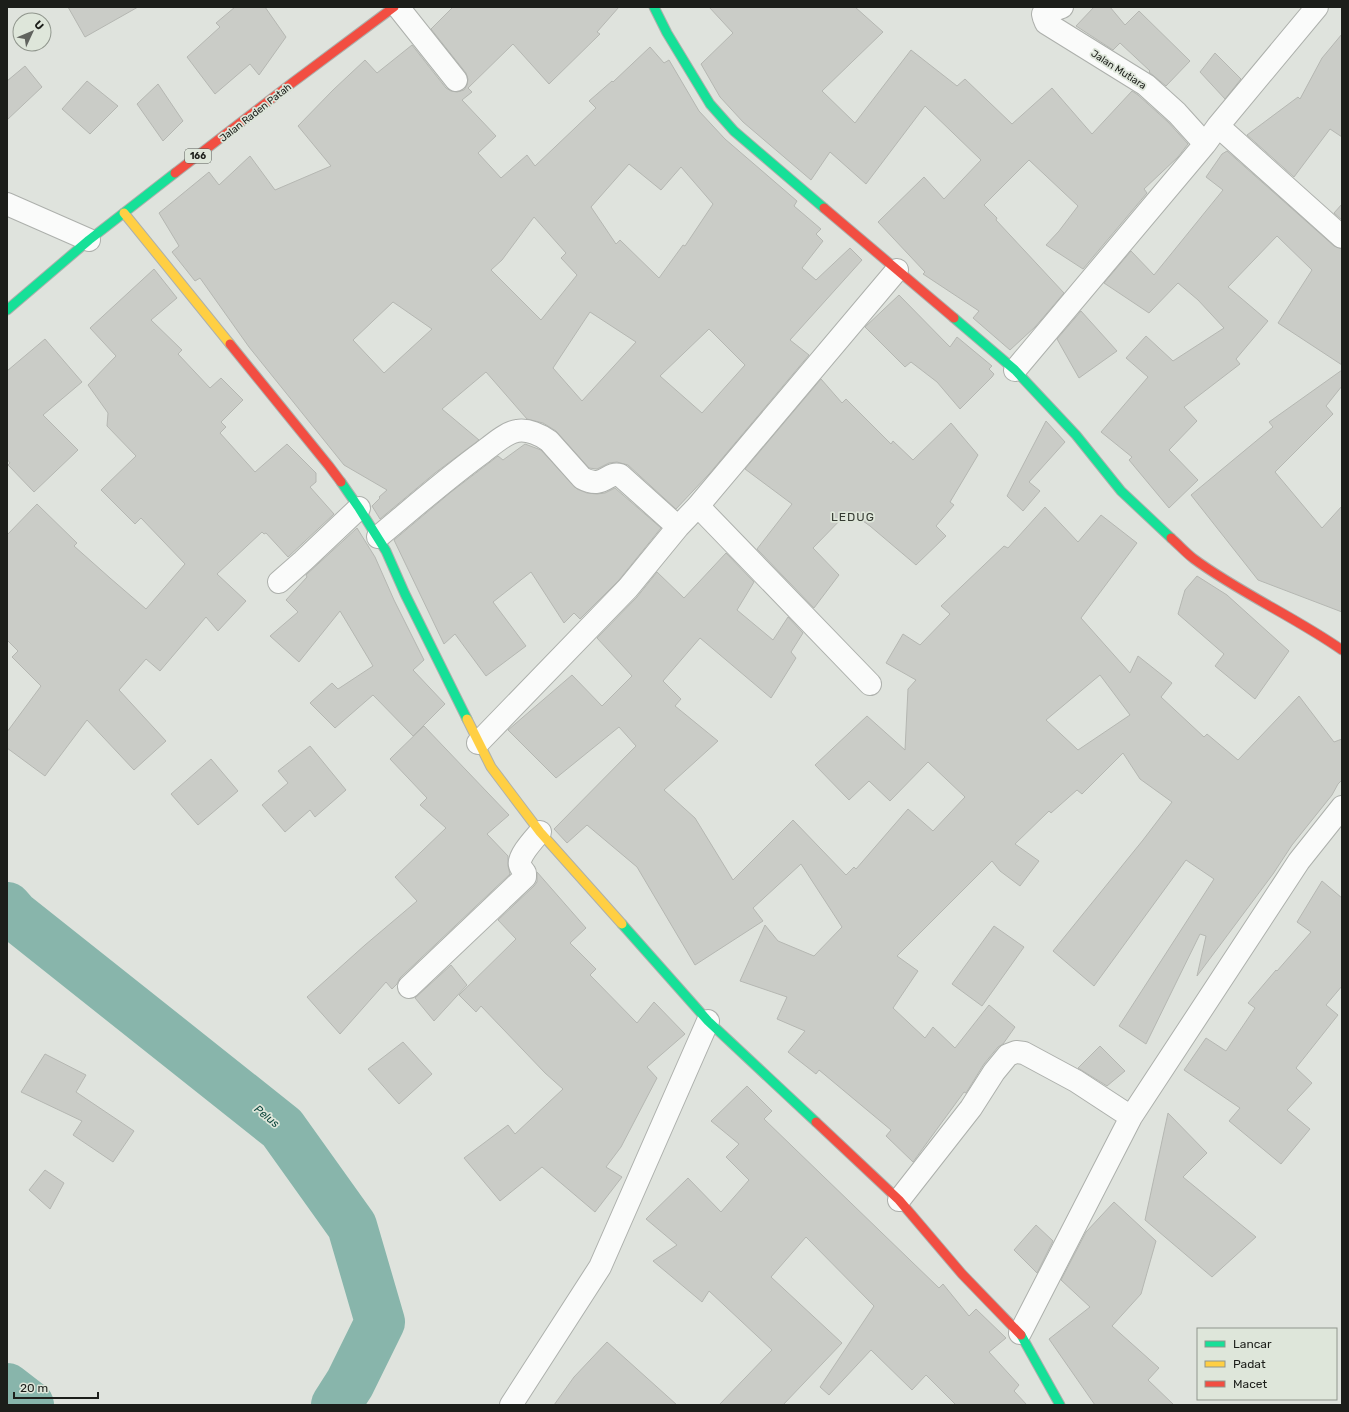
<svg xmlns="http://www.w3.org/2000/svg" width="1349" height="1412" font-family="Rubik,sans-serif">
	<style>
		.lines { fill: none; stroke-linecap: round; stroke-linejoin: round }
		.river { stroke: #88b5ab; stroke-width: 50 }
		.building { fill: #caccc7; stroke: #b5b7b2; fill-rule: evenodd }
		.street-casing { stroke: #adb0ac; stroke-width: 24 }
		.fast-casing { stroke: #adb0ac; stroke-width: 11 }
		.slow-casing { stroke: #adb0ac; stroke-width: 11 }
		.jam-casing { stroke: #adb0ac; stroke-width: 11 }
		.street { stroke: #fafbfa; stroke-width: 22 }
		.fast { stroke: #16e098; stroke-width: 9 }
		.slow { stroke: #ffcf43; stroke-width: 9 }
		.jam { stroke: #f24e42; stroke-width: 9 }
		.labels { text-anchor: middle; stroke-width: 3.5; stroke-linejoin: round; paint-order: stroke }
		.shield { fill: #dee6da; stroke: #565a54; stroke-width: 1 }
		.shield-label { font-size: 9px; font-weight: bold; fill: #1c1e1a }
		.street-label { font-size: 10px; fill: #1c1e1a; stroke: #dee6da }
		.water-label { font-size: 11px; font-style: italic; fill: #0c453c; stroke: #dee6da }
		.quarter-label { font-size: 12px; letter-spacing: 1px; fill: #353b32; stroke: #dee6da }
	</style>
	<rect width="100%" height="100%" fill="#dfe3dd"/>
	<g class="lines">
		<path class="river" d="M7 907 14 915 282 1128 352 1226 380 1322 350 1383 336 1405
			M7 1388 29 1405"/>
	</g>
	<path class="building" d="M68 7H138L85 37Z
		M235 7H265L286 37 259 75 250 64 215 94 187 57 220 27 216 23Z
		M453 7H619L597 32 600 34 549 84 513 44 468 88 472 92 462 100 496 136 478 153 501 178 527 155 535 166 596 108 589 101 612 81 613 82 650 47 664 63 669 60 699 111 725 139 797 201 794 206 821 229 816 234 823 241 802 268 816 280 850 248 862 260 790 340 809 355 709 474 676 509 628 465 617 462 609 463 597 469 589 468 556 431 543 423 527 419 486 372 442 409 479 440 435 473 380 519 372 506 380 498 379 497 387 490 344 465 249 347 200 278 195 281 172 252 179 246 159 213 209 172 219 185 250 156 275 190 331 166 298 126 333 90 365 60 377 73 412 45 446 88 451 91 457 92 464 90 467 85 468 79 466 73 431 29ZM629 164 661 190 681 167 713 204 685 246 683 245 659 278 620 240 616 244 591 207ZM534 217 566 253 561 258 577 275 541 320 491 270 502 260ZM393 302 432 329 384 373 353 340ZM590 312 636 342 582 401 553 368ZM709 329 745 365 702 413 660 376Z
		M709 7H855L883 32 822 91 855 123 911 50 957 86 965 79 1012 124 1052 88 1092 134 1132 91 1138 95 1168 122 1188 144 1178 157 1144 189 1147 193 1083 269 1046 245 1059 231 1078 206 1029 160 984 205 997 218 996 220 1064 293 1035 327 1010 350 973 318 979 311 923 274 925 272 878 222 924 177 944 199 981 160 925 106 866 184 830 152 811 180 743 122 720 97 701 64 733 33Z
		M1094 7H1110L1125 25 1139 11 1190 61 1166 86 1149 72 1150 71 1120 43 1113 50 1076 26Z
		M1342 34V137L1330 129 1294 177 1247 135 1298 97 1300 99 1322 58Z
		M1215 53 1241 79 1225 99 1200 72Z
		M25 66 42 87 7 120V81Z
		M87 81 118 106 90 134 62 109Z
		M158 84 183 121 163 141 137 104Z
		M1227 151 1334 246 1342 249V365L1278 323 1312 270 1277 236 1228 287 1268 321 1236 359 1240 364 1184 407 1197 421 1169 450 1198 480 1169 508 1129 460 1132 457 1101 432 1148 377 1126 358 1146 336 1173 361 1224 328 1198 300 1178 283 1149 313 1104 283 1131 251 1154 275 1223 190 1206 177 1222 154Z
		M1342 204V220L1334 213Z
		M154 269 177 298 151 320 182 350 178 354 210 388 221 378 243 400 221 422 226 427 220 433 255 472 287 444 316 473V482L310 487 334 514 288 557 266 533 264 534 262 532 217 574 246 601 218 631 206 617 160 671 146 659 119 690 166 741 134 770 87 720 45 776 7 748V732L41 686 12 657 18 651 7 640V535L37 504 77 543 74 546 110 578 146 609 185 564 141 518 135 524 101 490 136 456 107 426 108 413 88 385 116 356 90 328Z
		M899 295 950 347 957 337 992 366 989 369 994 374 992 377 960 409 937 382 911 362 905 367 865 327Z
		M1081 311 1117 351 1079 378 1057 339Z
		M45 339 82 382 43 415 78 450 34 492 8 465 10 463 7 459V371Z
		M1342 370V386L1326 406 1333 414 1275 472 1322 528 1342 506V612L1258 580 1191 495 1273 427 1269 422Z
		M821 379 842 403 846 399 891 444 893 441 913 460 951 423 978 455 950 502 954 505 936 526 946 536 916 565 870 526 849 511 813 548 839 575 814 608 757 549 792 504 745 469Z
		M1046 421 1065 442 1029 482 1040 491 1023 511 1007 496Z
		M525 444 541 450 577 489 587 493 597 494 605 493 615 488 661 528 619 580 580 619 574 613 564 623 531 572 493 602 526 646 486 676 455 634 444 644 394 540 451 492 498 456 503 460Z
		M1045 507 1078 542 1101 515 1137 543 1081 618 1130 673 1138 656 1172 683 1161 697 1204 737 1207 734 1238 760 1299 696 1334 742 1342 739V780L1338 784 1332 795 1292 845 1273 874 1197 976 1206 936 1200 934 1146 1044 1119 1026 1214 879 1186 860 1094 986 1053 951 1143 840 1172 802 1140 779 1123 753 1082 794 1077 790 1051 813 1049 811 1015 844 1039 861 1020 886 1000 871 992 861 897 956 918 971 893 1008 925 1038 933 1027 955 1048 989 1005 1015 1027 1003 1044 998 1047 984 1064 966 1093 964 1092 913 1162 886 1136 891 1130 819 1070 816 1074 788 1052 805 1031 777 1019 787 997 740 981 765 925 778 941 814 956 842 927 801 864 753 908 763 921 695 965 637 867 587 825 567 843 554 829 636 746 619 727 556 778 508 730 572 675 602 706 632 676 597 638 637 597 657 572 684 598 726 553 754 582 737 610 773 640 788 617 803 633 791 652 796 658 771 698 700 638 663 681 681 699 675 706 718 741 664 790 695 818 733 880 793 820 846 875 854 867 856 869 908 809 933 831 965 797 928 762 890 801 869 781 849 800 815 765 867 716 905 750 908 689 916 680 886 663 903 634 920 645 950 614 941 606 1004 546 1008 548ZM1100 675 1130 715 1078 750 1046 720Z
		M357 528 375 557 394 600 424 660 413 670 445 704 413 736 373 695 335 728 310 703 332 683 338 689 373 666 340 611 299 662 270 636 298 612 286 600 307 577 306 575Z
		M1197 576 1227 595 1289 651 1255 699 1215 666 1224 654 1178 614 1185 590Z
		M424 726 509 815 487 834 508 856V866L510 874 400 978 397 984 392 989 386 982 340 1034 307 997 365 945 417 901 395 877 446 828 420 805 427 798 390 759Z
		M310 746 346 790 315 817 310 810 285 832 262 805 288 783 278 771Z
		M211 759 238 791 198 825 171 794Z
		M537 872 586 928 570 943 596 969 590 975 637 1023 654 1002 685 1034 647 1067 657 1078 621 1147 606 1167 622 1177 595 1212 542 1167 500 1201 464 1158 508 1125 515 1134 563 1089 545 1073 481 1006 476 1012 459 995 516 939 498 920 534 886 537 882Z
		M1322 881 1342 898V986L1326 1005 1338 1015 1296 1068 1312 1083 1287 1110 1310 1129 1281 1164 1229 1121 1240 1108 1184 1070 1206 1038 1226 1051 1255 1008 1248 1003 1276 970 1277 971 1311 932 1297 922Z
		M994 926 1024 947 982 1006 952 984Z
		M451 965 467 985 434 1021 415 998Z
		M403 1042 432 1074 399 1104 368 1069Z
		M1100 1046 1125 1071 1107 1086 1078 1068Z
		M45 1054 86 1075 76 1092 134 1131 113 1162 73 1135 82 1121 21 1092Z
		M747 1086 772 1111 764 1119 939 1288 943 1284 969 1316 976 1309 1006 1338 989 1352 1019 1385 1014 1391 1027 1405H956L926 1375 912 1390 871 1350 829 1395 820 1387 874 1306 806 1237 771 1277 842 1343 783 1405H719L772 1350 709 1291 702 1302 653 1261 677 1245 646 1219 688 1178 721 1212 749 1180 726 1157 739 1144 711 1121Z
		M1168 1113 1207 1153 1183 1177 1256 1237 1212 1277 1145 1220Z
		M45 1170 64 1183 50 1209 29 1190Z
		M1114 1202 1156 1241 1141 1294 1112 1326 1159 1368 1148 1380 1174 1405H1095L1049 1339 1090 1307 1061 1280 1086 1232Z
		M1036 1225 1053 1241 1037 1273 1014 1250Z
		M607 1342 677 1405H554L574 1377Z"/>
	<g class="lines">
		<g class="street-casing">
			<path id="street" d="M398 7 456 80
				M1062 7 1043 14 1044 18 1046 23 1146 85 1177 113 1205 144
				M1218 126 1342 237
				M7 204 89 240
				M1015 370 1205 144 1218 126 1317 7
				M698 506 870 684
				M378 537C413 508 447 478 483 452 492 445 507 432 517 431 528 429 541 435 549 441L582 478C604 490 607 471 620 475L678 527
				M279 582 303 561 359 508
				M478 743 628 588 678 527 698 506 897 270
				M409 987 525 877V873C523 870 520 867 520 865 517 857 535 838 540 832
				M899 1200 971 1108 994 1072 1008 1055 1016 1052 1024 1053 1076 1081 1131 1117
				M1020 1333 1131 1117 1299 861 1342 807
				M511 1405 600 1267 708 1021"/>
		</g>
		<g class="fast-casing">
			<path id="fast" d="M654 7 667 33 710 104 734 131 824 208
				M7 310 89 240 175 173
				M954 318 1015 370 1076 435 1121 491 1171 538
				M341 482 359 508 386 551 405 594 467 719
				M622 924 708 1021 816 1122
				M1021 1335 1060 1405"/>
		</g>
		<g class="slow-casing">
			<path id="slow" d="M124 213 230 344
				M467 719 491 767 540 832 622 924"/>
		</g>
		<g class="jam-casing">
			<path id="jam" d="M175 173 292 83 394 7
				M824 208 954 318
				M230 344 329 466 341 482
				M1171 538C1179 545 1186 553 1194 559 1240 593 1295 617 1342 650
				M816 1122 899 1200 962 1274 1021 1335"/>
		</g>
		<use href="#street" class="street"/>
		<use href="#fast" class="fast"/>
		<use href="#slow" class="slow"/>
		<use href="#jam" class="jam"/>
	</g>
	<g class="labels">
		<rect class="shield" x="185" y="149" width="26" height="14" rx="3"/>
		<g class="shield-label">
			<text x="198" y="159">166</text>
		</g>
		<g class="street-label">
			<text transform="translate(1119 69) rotate(33)" y="4">Jalan Mutiara</text>
			<text transform="translate(255 112) rotate(-38)" y="4">Jalan Raden Patah</text>
		</g>
		<g class="water-label">
			<text transform="translate(267 1116) rotate(39)" y="4">Pelus</text>
		</g>
		<g class="quarter-label">
			<text x="853" y="521">LEDUG</text>
		</g>
	</g>
	<rect width="1349" height="1412" fill="none" stroke="#1c1e1a" stroke-width="16"/>
	<rect x="1197" y="1328" width="140" height="72" fill="#dee6da" stroke="#90968d"/>
	<rect x="1205" y="1341" width="20" height="6" fill="#16e098" stroke="#90968d"/>
	<text x="1233" y="1348" font-size="12" fill="#1c1e1a">Lancar</text>
	<rect x="1205" y="1361" width="20" height="6" fill="#ffcf43" stroke="#90968d"/>
	<text x="1233" y="1368" font-size="12" fill="#1c1e1a">Padat</text>
	<rect x="1205" y="1381" width="20" height="6" fill="#f24e42" stroke="#90968d"/>
	<text x="1233" y="1388" font-size="12" fill="#1c1e1a">Macet</text>
	<g transform="translate(32 32) rotate(46)"><circle r="19" fill="#dee6da" stroke="#90968d"/>
	<path d="M0-3L7 15L0 10L-7 15Z" fill="#60635e"/>
	<text y="-6" font-size="11" font-weight="bold" text-anchor="middle" fill="#1c1e1a">U</text>
	</g>
	<path d="M14 1392v6h84v-6" fill="none" stroke="#1c1e1a" stroke-width="2"/>
	<text x="20" y="1392" font-size="12" fill="#1c1e1a" stroke="#dee6da" stroke-width="3" paint-order="stroke">20 m</text>
</svg>
